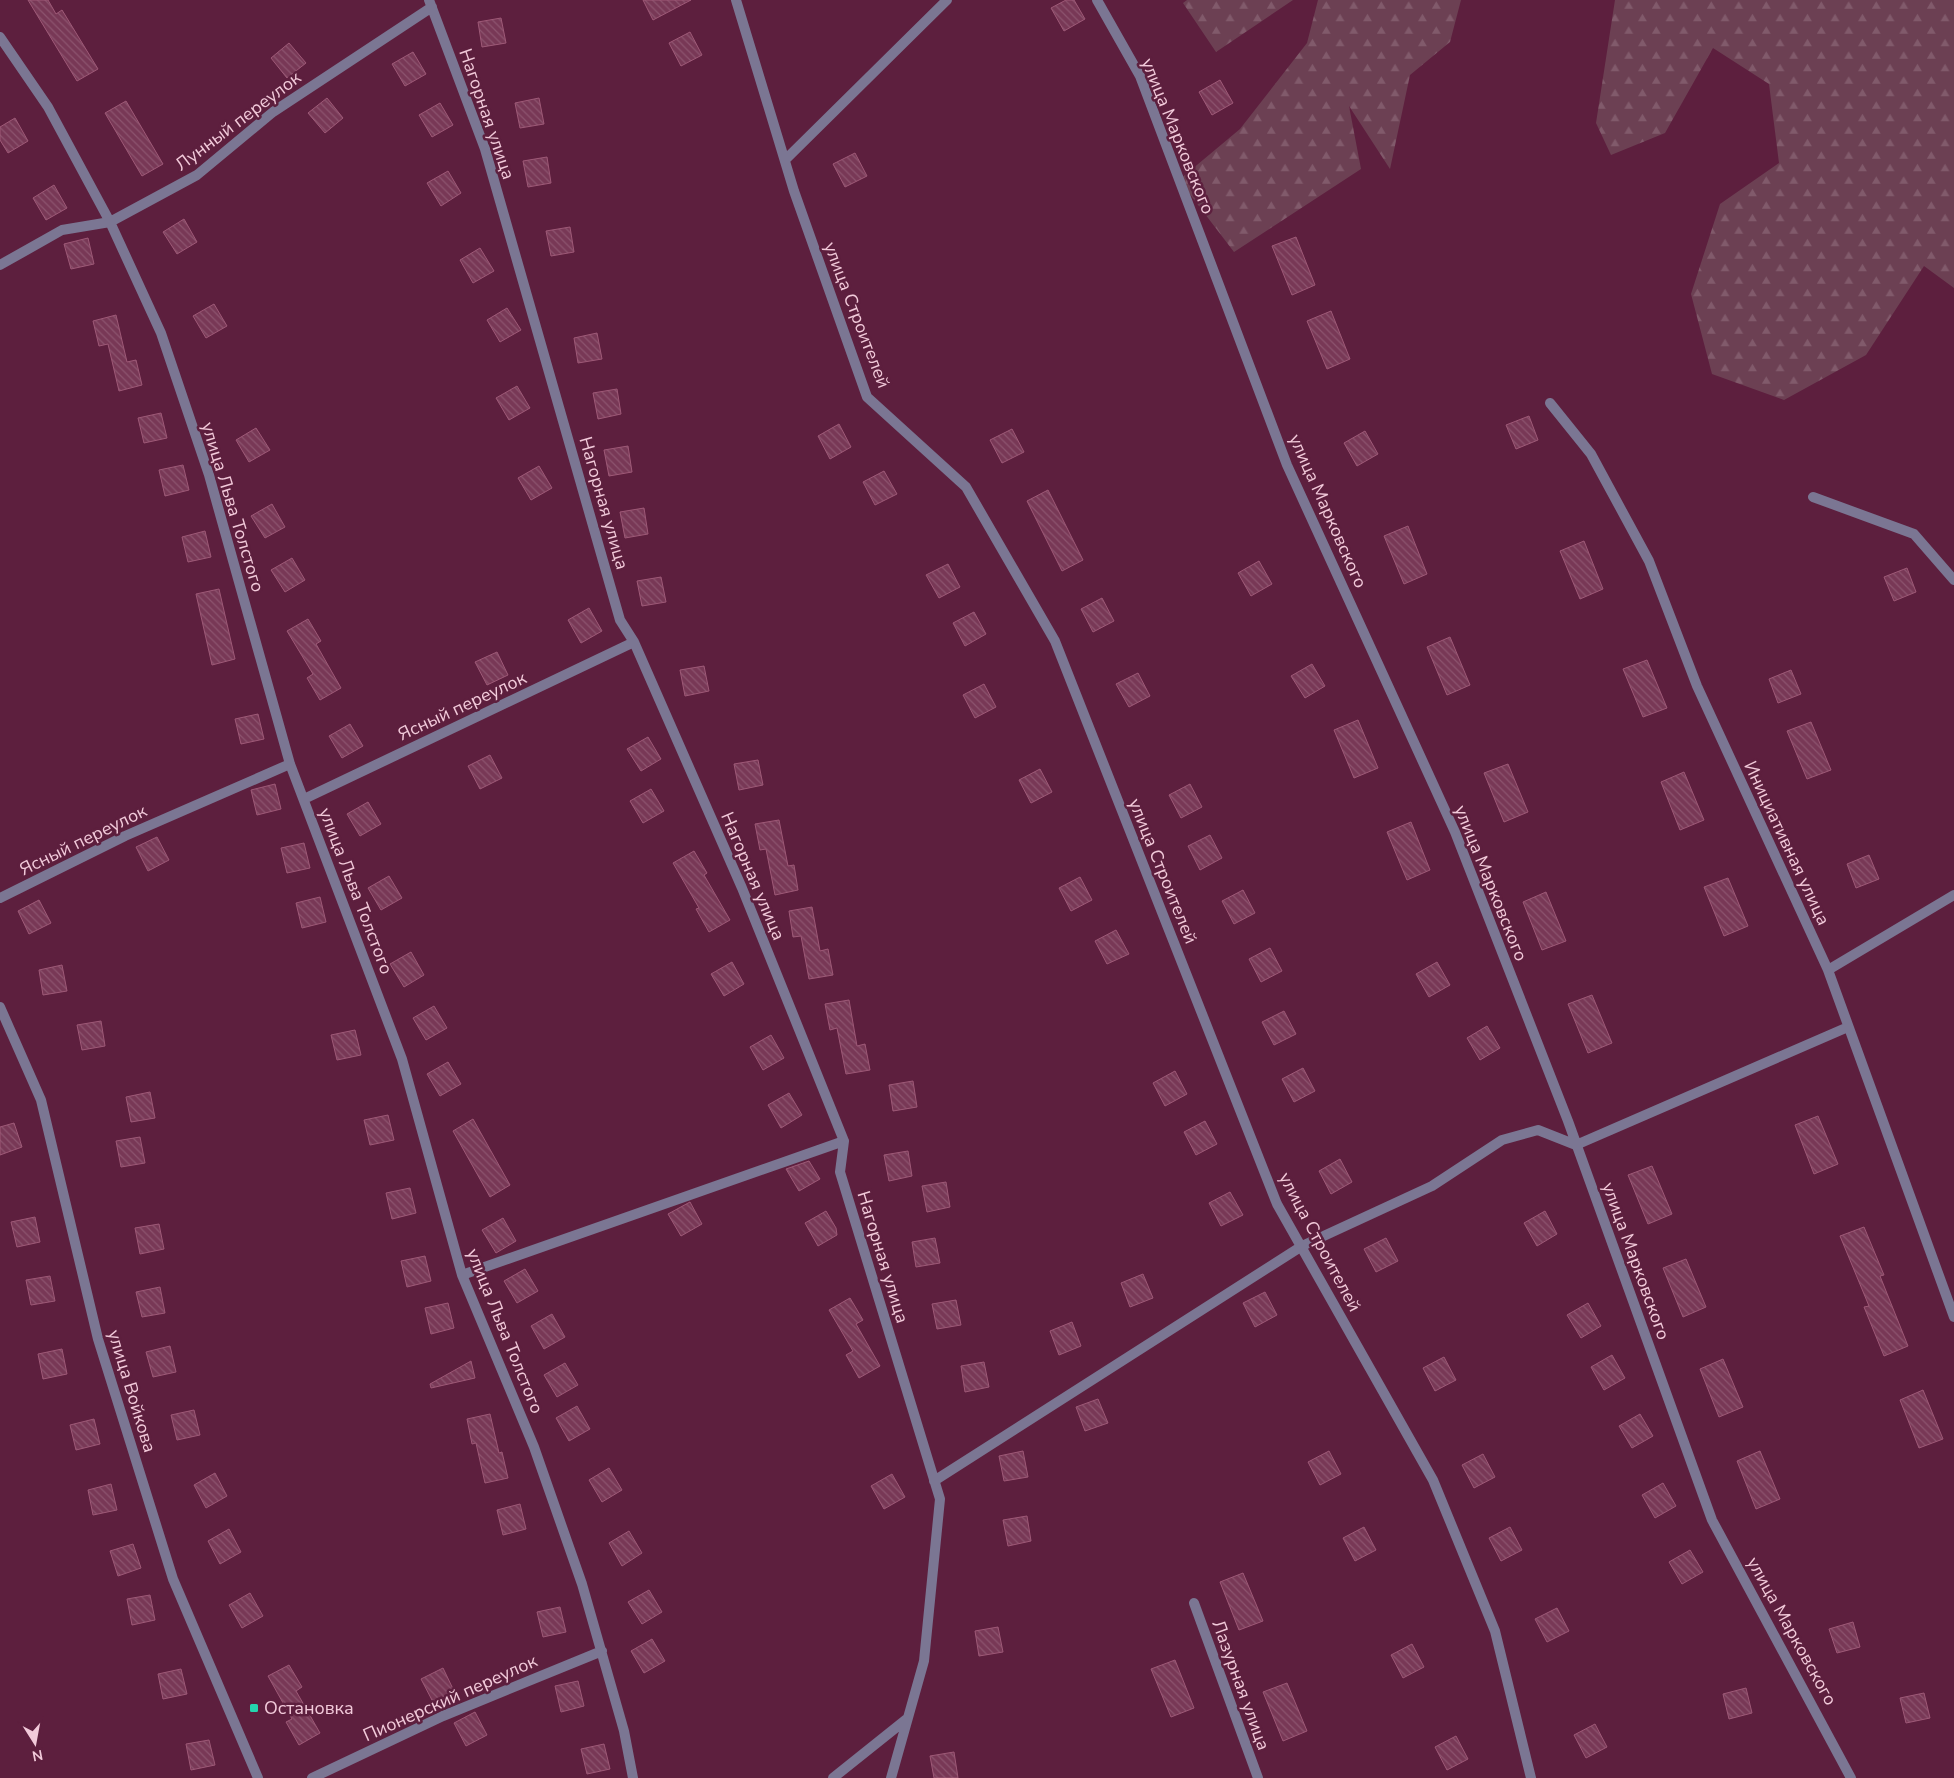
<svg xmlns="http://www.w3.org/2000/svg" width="1954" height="1778" font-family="'Nunito Sans',sans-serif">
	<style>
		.forest { fill: url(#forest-firs) }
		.building { fill: url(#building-back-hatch); stroke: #9e5977 }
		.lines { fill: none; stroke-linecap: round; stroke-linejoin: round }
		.service { stroke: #7b7693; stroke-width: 10 }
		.tertiary { stroke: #7b7693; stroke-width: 10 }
		.poi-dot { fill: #24d5ae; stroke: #5d1f3e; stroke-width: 2 }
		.labels { text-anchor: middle; stroke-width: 5; stroke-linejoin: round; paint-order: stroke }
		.street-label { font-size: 18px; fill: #f2cada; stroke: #5d1f3e }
		.poi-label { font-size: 18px; fill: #f2cada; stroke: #5d1f3e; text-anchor: start }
	</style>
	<defs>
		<pattern id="forest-firs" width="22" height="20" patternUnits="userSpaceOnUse" patternTransform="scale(1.25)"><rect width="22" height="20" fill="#6c4053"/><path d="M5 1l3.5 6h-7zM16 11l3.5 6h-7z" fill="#815a6b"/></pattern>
		<pattern id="building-back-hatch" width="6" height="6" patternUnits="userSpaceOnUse" patternTransform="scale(1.25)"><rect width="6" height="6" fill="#783856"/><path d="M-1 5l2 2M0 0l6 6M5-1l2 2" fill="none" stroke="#8c536e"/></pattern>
	</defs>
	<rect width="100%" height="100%" fill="#5d1f3e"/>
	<path class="forest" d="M1187 0H1293L1216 52 1183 3Z
		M1318 0H1461L1450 42 1410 75 1390 169 1349 106 1361 169 1234 252 1179 180 1240 129 1307 43Z
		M1615 0H1954V288L1924 266 1866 355 1784 400 1712 374 1691 294 1720 204 1779 163 1769 84 1713 48 1665 133 1611 155 1596 123Z"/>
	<path class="building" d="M28 0H48L56 14 62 10 98 69 77 81Z
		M643 0H691L653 20Z
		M1066 0H1074L1085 19 1064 31 1051 8Z
		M501 18 506 43 482 47 478 22Z
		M690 32 702 55 681 66 669 43Z
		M289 43 306 63 287 78 271 58Z
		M413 52 426 74 405 86 392 64Z
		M1220 80 1233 103 1212 115 1199 92Z
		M327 98 343 118 325 133 308 113Z
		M539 98 544 124 520 128 515 103Z
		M126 101 163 164 142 176 105 113Z
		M440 103 453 125 432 137 419 115Z
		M15 118 28 141 8 153 0 140V127Z
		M855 153 867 176 845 187 833 164Z
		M547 157 551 183 528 187 523 161Z
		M448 171 461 193 441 206 427 183Z
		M54 185 67 208 46 220 33 198Z
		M184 219 197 242 177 254 163 232Z
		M570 227 574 252 551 256 546 231Z
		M1296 237 1315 285 1292 295 1272 246Z
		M88 238 94 264 71 269 64 244Z
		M480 248 494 271 473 283 460 260Z
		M214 304 227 326 206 338 193 316Z
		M507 308 521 330 500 342 487 320Z
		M1331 311 1350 359 1327 369 1307 321Z
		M116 315 127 362 136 360 142 385 119 391 108 344 99 346 93 321Z
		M597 333 602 359 578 363 574 338Z
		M517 386 530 408 509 420 496 398Z
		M617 389 621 414 598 419 593 393Z
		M161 413 167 438 144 443 138 418Z
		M1529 416 1538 440 1516 449 1506 425Z
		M839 424 851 447 830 459 818 436Z
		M256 428 270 450 249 462 236 440Z
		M1012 429 1024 452 1002 463 990 440Z
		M1365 431 1378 454 1357 466 1344 443Z
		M628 446 632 472 609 476 604 450Z
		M183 465 189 490 165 496 159 470Z
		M539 466 552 488 531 500 518 478Z
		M884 471 897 494 875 505 863 482Z
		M1048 490 1083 560 1062 571 1027 501Z
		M272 504 285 527 265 538 251 516Z
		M644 508 648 534 625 538 620 512Z
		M1408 526 1427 574 1404 584 1384 536Z
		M205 531 211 557 188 562 182 537Z
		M1584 541 1603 589 1580 599 1560 551Z
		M292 558 305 580 285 592 271 570Z
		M1259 561 1272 584 1251 596 1238 573Z
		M948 564 960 587 939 598 926 575Z
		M1907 568 1916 592 1894 601 1884 577Z
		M661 577 666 602 642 606 637 581Z
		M219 589 235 659 212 665 196 594Z
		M1102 598 1114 621 1093 632 1081 609Z
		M589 608 602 631 581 643 568 620Z
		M974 612 986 634 965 646 953 623Z
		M308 619 321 641 316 644 341 688 320 700 307 678 313 674 287 631Z
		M1450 637 1470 685 1447 695 1427 647Z
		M497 652 508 675 487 685 475 662Z
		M1647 660 1667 708 1643 717 1623 669Z
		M1312 664 1325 686 1305 698 1291 676Z
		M704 666 709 691 685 696 680 670Z
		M1791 670 1801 694 1778 703 1769 679Z
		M1138 673 1150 696 1129 707 1116 684Z
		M984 684 996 707 975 718 963 695Z
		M258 714 264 739 241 744 235 719Z
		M1358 720 1378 768 1354 778 1334 730Z
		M1811 722 1831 770 1807 779 1787 731Z
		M350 724 363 746 342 758 329 736Z
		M648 737 661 759 641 771 627 749Z
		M490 755 502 778 480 789 468 766Z
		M758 760 763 785 739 790 734 764Z
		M1508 764 1528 812 1504 822 1484 773Z
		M1040 769 1052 792 1031 803 1019 780Z
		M1684 772 1704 820 1680 830 1661 782Z
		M275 784 281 809 257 815 251 790Z
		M1190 784 1202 807 1181 818 1169 795Z
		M651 789 664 811 643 823 630 801Z
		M368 802 381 824 360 836 347 814Z
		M779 820 788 866 794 865 798 890 775 895 766 849 760 850 755 824Z
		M1411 822 1430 870 1407 880 1387 832Z
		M1210 835 1222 858 1200 870 1188 846Z
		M157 837 169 860 148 871 136 847Z
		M304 843 310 868 287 873 281 848Z
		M694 851 707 873 704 875 730 920 709 932 696 909 699 908 673 863Z
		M1869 855 1879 879 1856 888 1847 864Z
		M389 876 402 898 381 910 368 888Z
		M1080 877 1092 900 1071 911 1059 888Z
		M1728 878 1748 926 1724 936 1704 887Z
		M1243 890 1255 913 1234 924 1222 901Z
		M1546 892 1566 941 1542 950 1523 902Z
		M320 897 326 922 302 928 296 903Z
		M39 900 51 923 29 934 18 911Z
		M812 907 820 951 828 949 833 975 809 979 801 936 793 937 789 911Z
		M1116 930 1129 954 1107 964 1095 941Z
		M1270 948 1282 971 1261 982 1249 959Z
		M411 952 424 975 404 987 390 964Z
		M732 962 744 984 724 996 711 974Z
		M1437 962 1450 985 1429 997 1416 974Z
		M62 965 67 991 43 995 39 970Z
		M1592 995 1612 1043 1588 1053 1568 1004Z
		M849 1000 857 1046 865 1044 870 1070 846 1074 837 1028 830 1030 825 1004Z
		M434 1006 447 1028 426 1040 413 1018Z
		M1284 1011 1296 1034 1274 1045 1262 1022Z
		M101 1021 105 1046 82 1050 77 1025Z
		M1487 1026 1500 1048 1480 1060 1467 1038Z
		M355 1030 361 1055 337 1060 331 1035Z
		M771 1035 784 1058 763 1070 750 1047Z
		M448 1062 461 1084 440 1096 427 1074Z
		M1303 1068 1315 1091 1294 1102 1282 1079Z
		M1175 1071 1187 1094 1165 1106 1153 1083Z
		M913 1081 917 1107 893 1111 889 1085Z
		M150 1092 155 1118 131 1122 126 1097Z
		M789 1093 802 1115 781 1128 768 1105Z
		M388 1115 394 1140 370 1145 364 1120Z
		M1818 1116 1838 1164 1814 1174 1795 1125Z
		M473 1119 510 1185 490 1197 453 1131Z
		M1205 1121 1217 1144 1196 1155 1184 1132Z
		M14 1123 22 1147 0 1155V1127Z
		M140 1137 145 1163 121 1167 116 1141Z
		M908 1151 912 1176 889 1181 884 1155Z
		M1340 1159 1352 1182 1331 1194 1319 1171Z
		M809 1161 820 1179 799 1191 786 1169Z
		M1652 1166 1672 1214 1648 1224 1628 1175Z
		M946 1182 950 1207 927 1212 922 1186Z
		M410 1188 416 1213 392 1219 386 1193Z
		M1230 1192 1243 1215 1221 1226 1209 1203Z
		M690 1202 702 1224 681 1236 668 1214Z
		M826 1211 836 1228 837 1235 818 1246 805 1223Z
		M1545 1211 1557 1234 1537 1246 1524 1223Z
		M35 1217 40 1242 17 1247 11 1222Z
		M503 1218 516 1241 496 1253 482 1230Z
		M159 1224 164 1249 140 1254 135 1228Z
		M1864 1227 1884 1275 1880 1276 1908 1346 1884 1356 1864 1307 1869 1306 1840 1236Z
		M935 1238 940 1263 916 1267 912 1242Z
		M1386 1238 1398 1261 1376 1272 1364 1249Z
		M425 1256 431 1281 407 1287 401 1261Z
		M1686 1259 1706 1307 1683 1317 1663 1268Z
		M525 1269 538 1291 517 1303 504 1281Z
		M1143 1274 1153 1298 1130 1307 1121 1283Z
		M50 1276 55 1301 31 1305 26 1280Z
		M160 1287 165 1313 142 1317 136 1292Z
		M1265 1292 1277 1315 1255 1327 1243 1303Z
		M850 1298 863 1320 856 1324 880 1366 859 1378 846 1355 853 1351 829 1310Z
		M956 1300 961 1325 937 1329 932 1304Z
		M448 1303 454 1328 431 1334 425 1308Z
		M1588 1303 1601 1326 1581 1338 1567 1315Z
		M552 1314 565 1337 544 1349 531 1326Z
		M1072 1322 1081 1346 1059 1355 1050 1331Z
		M170 1346 176 1372 153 1377 146 1352Z
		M62 1349 67 1374 43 1379 38 1354Z
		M1612 1355 1625 1378 1604 1390 1591 1367Z
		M1444 1357 1456 1380 1435 1391 1423 1368Z
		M1723 1359 1743 1407 1719 1417 1700 1369Z
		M471 1361 475 1378 431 1388 430 1384Z
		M984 1362 989 1387 965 1392 961 1366Z
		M565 1363 578 1385 557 1397 544 1375Z
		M1923 1390 1943 1439 1919 1448 1900 1400Z
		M1098 1399 1108 1423 1085 1431 1076 1407Z
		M577 1406 590 1429 569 1441 556 1418Z
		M194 1410 200 1435 177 1440 171 1415Z
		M490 1414 499 1453 502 1452 508 1478 485 1483 476 1443 472 1444 467 1419Z
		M1640 1414 1653 1436 1632 1448 1619 1426Z
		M94 1419 100 1444 76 1450 70 1425Z
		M1023 1451 1028 1477 1004 1481 999 1456Z
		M1329 1451 1341 1474 1320 1485 1308 1462Z
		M1760 1451 1780 1499 1756 1509 1737 1461Z
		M1483 1454 1495 1477 1474 1488 1462 1465Z
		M609 1468 622 1490 602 1502 589 1480Z
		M215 1473 227 1496 206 1508 194 1485Z
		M892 1474 905 1497 884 1509 871 1486Z
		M1663 1483 1676 1506 1655 1518 1642 1495Z
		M111 1484 117 1510 93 1515 88 1490Z
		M520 1504 526 1529 503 1535 497 1510Z
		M1027 1516 1031 1541 1008 1546 1003 1520Z
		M1364 1527 1376 1550 1355 1561 1343 1538Z
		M1510 1527 1522 1550 1501 1561 1489 1538Z
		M229 1529 241 1552 220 1564 208 1541Z
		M629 1531 642 1553 622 1566 609 1543Z
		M133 1544 141 1568 118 1576 110 1551Z
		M1690 1550 1703 1572 1682 1584 1669 1562Z
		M1243 1573 1263 1621 1239 1630 1220 1582Z
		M649 1590 662 1612 642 1624 628 1602Z
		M250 1593 263 1616 242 1628 229 1605Z
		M150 1595 155 1620 132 1625 127 1599Z
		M560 1607 566 1632 543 1637 537 1612Z
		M1557 1608 1569 1631 1547 1642 1535 1619Z
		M1853 1622 1860 1647 1837 1653 1829 1629Z
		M998 1627 1003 1652 979 1656 975 1631Z
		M652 1639 665 1661 644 1673 631 1651Z
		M1412 1644 1424 1667 1403 1678 1391 1655Z
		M1175 1660 1194 1708 1171 1717 1151 1669Z
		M289 1665 302 1687 296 1691 320 1733 299 1745 286 1722 292 1719 268 1676Z
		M443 1668 454 1691 433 1702 421 1679Z
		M181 1669 187 1694 163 1699 158 1674Z
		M578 1681 584 1706 561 1712 555 1686Z
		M1287 1683 1307 1731 1283 1741 1263 1692Z
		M1746 1688 1752 1713 1729 1719 1723 1694Z
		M1924 1693 1930 1718 1906 1723 1900 1698Z
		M475 1712 487 1735 466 1746 454 1723Z
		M1595 1724 1607 1747 1586 1758 1574 1735Z
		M1456 1736 1468 1759 1447 1770 1435 1747Z
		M209 1740 215 1765 191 1770 186 1744Z
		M604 1744 610 1769 587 1774 581 1749Z
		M954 1752 958 1778H934L930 1756Z"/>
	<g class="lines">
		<path class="service" d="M429 0 485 149 620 620 634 642 742 888 844 1141 840 1172 940 1499 924 1661 891 1778
			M736 0 794 191 867 397 966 487 1055 641 1277 1204 1433 1480 1495 1631 1531 1778
			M1097 0 1140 76 1287 465 1455 832 1568 1121 1712 1520 1851 1778
			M0 37 48 107 110 222 161 333 209 475 290 764 402 1059 462 1275 534 1447 582 1584 624 1731 633 1778
			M785 160 947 0
			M0 265 62 230 110 222 197 175 273 112 432 7
			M1550 403 1591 454 1649 561 1697 686 1828 970 1954 1317
			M1813 497 1914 534 1954 580
			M304 799 634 642
			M0 898 125 836 290 764
			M1828 970 1954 895
			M462 1275 844 1141
			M934 1481 1302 1246 1432 1186 1502 1140 1538 1130 1576 1145 1848 1027
			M1194 1603 1258 1778
			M312 1778 443 1716 602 1651
			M833 1778 908 1718"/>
		<path class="tertiary" d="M0 1007 41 1100 98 1339 173 1579 258 1778"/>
	</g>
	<rect class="poi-dot" x="249" y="1703" width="10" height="10" rx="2.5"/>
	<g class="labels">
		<g class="street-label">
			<text transform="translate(487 114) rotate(71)" y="6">Нагорная улица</text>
			<text transform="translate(238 121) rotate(-37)" y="6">Лунный переулок</text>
			<text transform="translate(1178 136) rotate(68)" y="6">улица Марковского</text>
			<text transform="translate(857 315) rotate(69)" y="6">улица Строителей</text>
			<text transform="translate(604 503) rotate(74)" y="6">Нагорная улица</text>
			<text transform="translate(233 507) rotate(73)" y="6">улица Льва Толстого</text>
			<text transform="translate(1328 511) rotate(66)" y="6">улица Марковского</text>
			<text transform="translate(462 706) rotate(-25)" y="6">Ясный переулок</text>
			<text transform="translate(83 840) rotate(-26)" y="6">Ясный переулок</text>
			<text transform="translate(1787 843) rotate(65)" y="6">Инициативная улица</text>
			<text transform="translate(1163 871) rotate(68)" y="6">улица Строителей</text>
			<text transform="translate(753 876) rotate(67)" y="6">Нагорная улица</text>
			<text transform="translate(1491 883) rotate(68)" y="6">улица Марковского</text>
			<text transform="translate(356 891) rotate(69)" y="6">улица Льва Толстого</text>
			<text transform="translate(1320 1242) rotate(62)" y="6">улица Строителей</text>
			<text transform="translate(883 1257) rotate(73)" y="6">Нагорная улица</text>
			<text transform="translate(1636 1261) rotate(70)" y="6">улица Марковского</text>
			<text transform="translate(505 1331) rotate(68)" y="6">улица Льва Толстого</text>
			<text transform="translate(132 1391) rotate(73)" y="6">улица Войкова</text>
			<text transform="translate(1792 1631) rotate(61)" y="6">улица Марковского</text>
			<text transform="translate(1241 1685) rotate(70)" y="6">Лазурная улица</text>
			<text transform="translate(450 1698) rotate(-24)" y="6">Пионерский переулок</text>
		</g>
		<g class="poi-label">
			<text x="264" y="1714">Остановка</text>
		</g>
	</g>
	<g transform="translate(35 1743) rotate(169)" stroke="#5d1f3e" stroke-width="4" paint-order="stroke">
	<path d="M0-4L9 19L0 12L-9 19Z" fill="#f2cada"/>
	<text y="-8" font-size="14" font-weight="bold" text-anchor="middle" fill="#f2cada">N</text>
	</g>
</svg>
